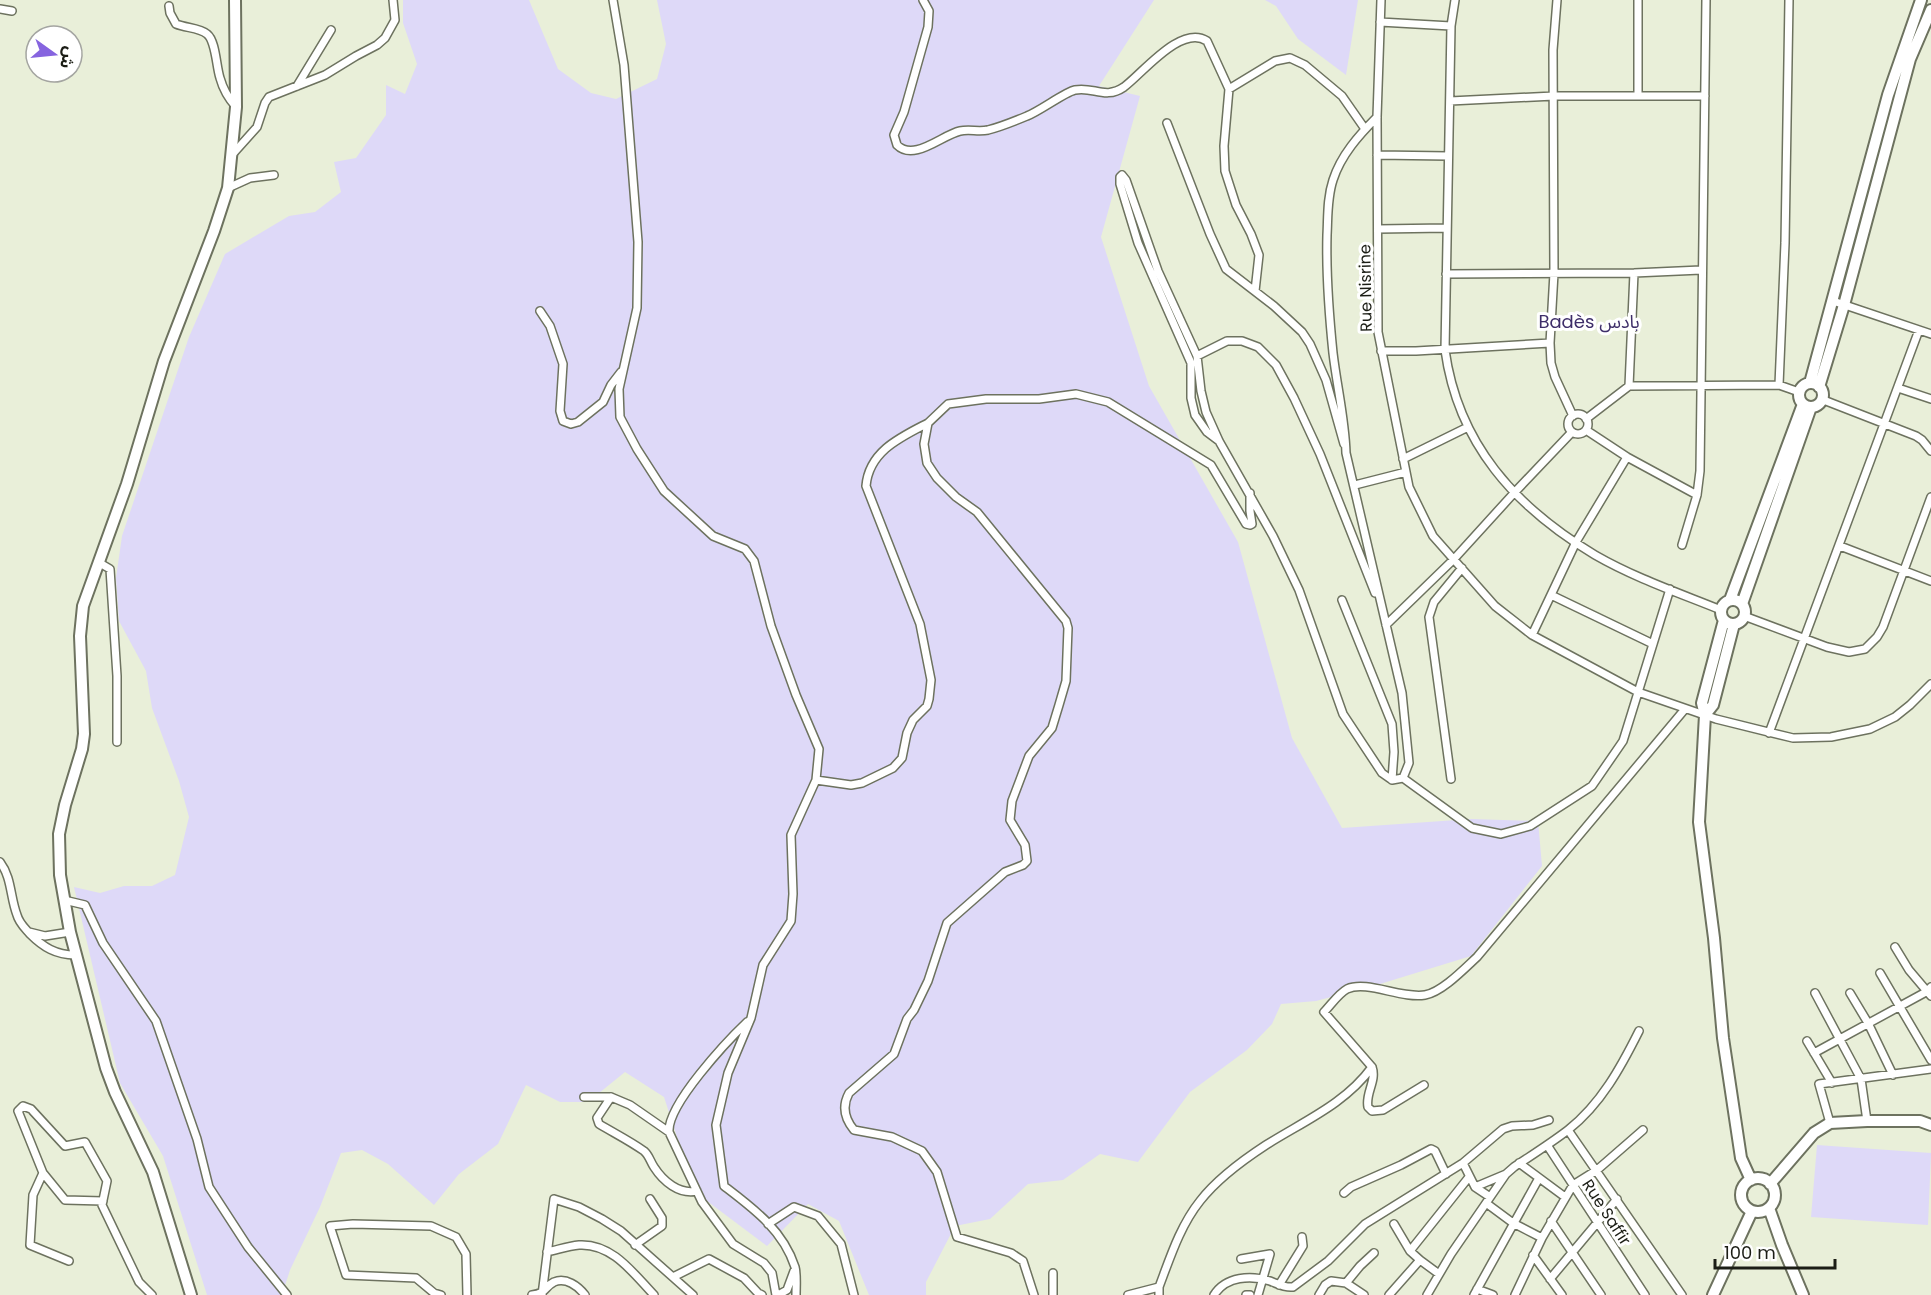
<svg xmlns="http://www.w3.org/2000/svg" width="1931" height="1295" font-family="Poppins,'Noto Sans Arabic',sans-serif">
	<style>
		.green { fill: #ded9f8 }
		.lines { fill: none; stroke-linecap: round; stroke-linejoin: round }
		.street-casing { stroke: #6d725f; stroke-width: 10 }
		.secondary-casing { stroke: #6d725f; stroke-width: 14 }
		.street { stroke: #fff; stroke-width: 7 }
		.secondary { stroke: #fff; stroke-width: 10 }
		.labels { text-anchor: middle; stroke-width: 6; stroke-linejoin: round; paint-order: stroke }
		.street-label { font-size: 16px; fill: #1b1d15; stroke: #fff }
		.neighbourhood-label { font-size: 18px; fill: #3e2e69; stroke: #fff }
	</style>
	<rect width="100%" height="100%" fill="#e9efd9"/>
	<path class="green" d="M403 0H529L558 69 591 93 616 99 657 79 666 44 657 0H1154L1099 86 1140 96 1101 237 1149 386 1238 542 1292 738 1342 828 1471 819 1538 821 1542 866 1471 956 1380 984 1316 1001 1281 1004 1272 1024 1247 1050 1190 1092 1138 1162 1100 1154 1063 1180 1028 1184 990 1219 955 1226 926 1282V1295H869L839 1221 808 1204 767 1246 695 1192 664 1097 625 1072 588 1102H560L526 1085 498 1144 459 1174 434 1205 388 1164 362 1150 341 1153 320 1207 290 1270 282 1295H207L163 1156 120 1083 74 887 100 893 124 886H152L175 875 189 817 179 781 152 708 146 671 119 621 116 578 122 536 189 337 225 254 289 216 315 212 341 192 334 162 356 158 386 115V85L405 94 417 64 403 23Z
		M1265 0H1358L1346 75 1298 39 1276 6Z
		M1817 1145 1931 1153 1928 1225 1811 1217Z"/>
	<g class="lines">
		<g class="street-casing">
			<path id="street" d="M613 0 624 65 638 242 637 308 619 389 620 417 637 449 664 491 713 536 745 549 754 561 771 626 796 695 819 749 816 780 791 835 793 894 791 921 763 965 751 1018 728 1073 716 1125 724 1186C754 1209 783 1230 795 1267 797 1275 796 1286 796 1295
				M923 0 929 11 928 27 904 112 894 135 897 145C914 162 942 135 960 131 969 129 979 132 988 130 1000 127 1015 121 1027 116 1040 111 1065 92 1075 90 1093 86 1105 100 1124 87 1143 73 1181 24 1207 41L1229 89 1224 146 1225 171 1236 205 1251 234 1259 255 1255 291
				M1381 0 1377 117 1378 332 1409 487 1433 536 1495 606 1532 635 1638 692 1716 719 1793 738 1831 737 1870 729 1895 717 1910 705 1931 684
				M1455 0 1451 26 1445 350C1458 444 1515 507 1595 555 1635 578 1679 593 1721 610
				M1557 0 1553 50 1554 273 1550 343 1551 363 1555 377 1573 416
				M169 6 170 13 176 24C186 28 200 28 207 34 216 41 216 66 220 78 223 89 228 98 236 107
				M0 9 12 11
				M1380 22 1451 26
				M297 86 331 30
				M1229 89 1275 61 1290 58 1305 65 1342 96 1365 129
				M1638 95V0
				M1450 101 1554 96H1705
				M1377 117C1359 135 1341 155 1333 180 1327 198 1328 217 1327 235 1326 274 1329 314 1333 353 1337 387 1345 419 1346 453L1402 693 1409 763 1403 778
				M1167 123 1210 234 1226 269 1274 306 1302 332 1310 344 1326 380 1344 444
				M1377 155 1448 156
				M231 156 257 127 265 103 269 97 325 75 356 56 377 45 385 38 395 20 393 0
				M228 188 250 178 274 175
				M1378 229 1447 228
				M1446 274 1634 273 1701 270
				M1833 301 1931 334
				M540 311 550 326 563 364 560 411 563 421 571 424 578 422 603 402 611 385 621 372
				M1381 351H1416L1550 343
				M1197 356 1227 341H1242L1258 347 1276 365 1294 398 1320 454 1375 593
				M1779 385 1785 243 1789 0
				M1629 386 1634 273
				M1898 388 1931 399
				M1821 399 1916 436 1922 440 1931 451
				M1568 424a10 10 0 1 1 20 0a10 10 0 1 1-20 0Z
				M1586 419 1629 386 1779 385 1799 392
				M1586 430 1627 457 1697 495
				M1219 441 1207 432 1195 415 1191 398V363L1138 243 1120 184V177L1122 175 1126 180 1158 271 1197 356 1201 391 1206 412 1219 441 1273 536 1299 590 1343 714 1382 773 1392 780 1403 778 1472 828 1501 834 1530 826 1592 786 1623 741 1670 589
				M1403 459 1468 427
				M1355 485 1406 472
				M1682 545 1697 495 1700 471 1706 0
				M1840 546 1931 581
				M98 562 110 569 117 676V742
				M1551 595 1653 644
				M1342 600 1392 724 1394 752 1392 780
				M1744 616 1827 647 1849 652 1865 649 1877 637 1883 627 1931 497
				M1386 625 1454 559 1514 493 1572 432
				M1532 635 1576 542 1627 457
				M1769 733 1919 330
				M1451 779 1429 617 1434 602 1462 568
				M816 780 851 785 862 783 893 768 902 758 907 733 913 720 927 706 929 699 931 680 920 624 866 486C869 451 901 437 928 423
				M0 862C12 878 10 897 17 915 19 923 25 928 30 934 43 947 56 955 75 955
				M64 900 85 905 103 943 156 1021 197 1139 209 1187 248 1247 287 1295
				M29 932 45 936 70 932
				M1895 947 1909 970 1931 996
				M1880 973 1931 1060
				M1815 993 1861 1079 1867 1121
				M1850 993 1868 1023 1893 1075
				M747 1022C727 1041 667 1105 669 1132L702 1202 733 1244 764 1263 772 1273 776 1295
				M1807 1041 1832 1083
				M1814 1053 1926 992 1931 987
				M1372 1067C1377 1081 1365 1093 1368 1107L1372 1111 1383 1110 1424 1085
				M584 1097H611L630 1105 669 1132
				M611 1097 597 1118 599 1124C614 1133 630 1141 644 1151 649 1155 650 1161 654 1167 663 1181 679 1195 697 1191
				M1830 1123 1819 1084 1931 1069
				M1568 1130 1682 1295
				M1547 1145 1645 1295
				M1463 1163 1475 1187 1490 1197
				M1519 1163 1565 1197
				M43 1173 65 1200 103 1201
				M1475 1187 1506 1174 1514 1167C1532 1155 1551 1143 1568 1130 1601 1104 1621 1067 1639 1031
				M1344 1193 1351 1187 1401 1165 1431 1149 1435 1151 1446 1174
				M1486 1203 1513 1223 1542 1238
				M1551 1221 1601 1295
				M768 1224 794 1207 818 1216 841 1244 854 1295
				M1394 1224 1410 1251
				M635 1245 662 1226V1218L650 1199
				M547 1252C557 1250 568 1246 579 1245 612 1243 633 1273 654 1295
				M1533 1255 1562 1295
				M1241 1259 1270 1254 1258 1295
				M1420 1260 1439 1274
				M69 1261 30 1245 33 1195 43 1173 18 1111 23 1106 31 1109 65 1146 85 1142 107 1181 102 1205 139 1282 152 1295
				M1053 1273V1295
				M673 1277 709 1259 744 1278 758 1293 762 1295
				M1550 1279 1617 1199
				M1346 1283 1360 1266 1374 1253
				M1279 1285 1303 1246 1302 1237
				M1477 1289 1493 1295
				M441 1295 434 1293 416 1278 346 1275 330 1226 353 1224 431 1226 456 1237 466 1254 467 1295
				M532 1295C547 1293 544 1287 554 1282 566 1277 578 1286 585 1295
				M542 1295 554 1199 579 1207 602 1219 621 1231 693 1295
				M778 1295 787 1290 794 1271
				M1034 1295 1023 1261 1011 1253 957 1237 937 1172 922 1151 892 1137 854 1130C844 1118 842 1106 849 1093L894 1054 907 1019 914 1010 928 981 947 923 1005 872 1023 865 1027 861 1025 845 1010 820 1012 801 1029 756 1052 728 1059 705 1066 681 1068 628 1066 621 977 512 956 497 937 478 927 463 924 444 928 423 948 404 986 399H1039L1076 394 1108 402 1211 465 1246 524 1250 525 1252 524 1250 511V493
				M1128 1295 1159 1287
				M1159 1295V1287C1170 1258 1180 1226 1200 1201 1217 1179 1243 1160 1266 1145 1304 1121 1345 1104 1372 1067L1324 1012C1331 1005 1338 994 1347 989 1367 980 1401 999 1425 995 1442 992 1464 969 1477 957L1685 709
				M1214 1295C1226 1276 1251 1275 1270 1281 1278 1284 1284 1288 1293 1287L1328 1261 1365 1224 1463 1163 1503 1129 1512 1126 1533 1125 1549 1120
				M1246 1295H1250
				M1319 1295 1325 1285 1331 1281 1346 1283 1364 1295
				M1389 1295 1420 1260 1410 1251 1469 1177
				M1427 1295 1451 1254 1506 1174
				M1474 1295 1539 1178
				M1515 1295 1542 1238 1573 1185 1597 1170 1643 1130"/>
		</g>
		<g class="secondary-casing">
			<path id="secondary" d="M1810 383 1888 95 1921 0
				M1799 395a12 12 0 1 1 24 0a12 12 0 1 1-24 0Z
				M1819 387 1844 305 1910 59 1931 10
				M1730 600 1803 404
				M1721 612a12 12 0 1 1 24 0a12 12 0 1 1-24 0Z
				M1742 604 1811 407
				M1724 620 1702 703 1705 715 1699 822 1714 938 1723 1038 1741 1158 1751 1180
				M1705 715 1713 705 1734 624
				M1741 1195a17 17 0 1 1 34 0a17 17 0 1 1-34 0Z
				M1770 1184 1814 1133 1830 1123 1867 1121H1920L1931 1125
				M1769 1208 1782 1245 1803 1295
				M191 1295 153 1172 115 1092 106 1068 70 932 60 875 59 834 65 805 82 749 84 734 80 636 83 606 127 484 164 361 214 231 228 188 236 107 235 0
				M1713 1295 1752 1211"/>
		</g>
		<use href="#street" class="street"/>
		<use href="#secondary" class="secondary"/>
	</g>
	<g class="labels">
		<g class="street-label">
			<text transform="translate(1365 288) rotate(-91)" y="6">Rue Nisrine</text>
			<text transform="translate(1607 1212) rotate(57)" y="6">Rue Saffir</text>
		</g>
		<g class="neighbourhood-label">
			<text x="1589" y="328">Badès بادس</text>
		</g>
	</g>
	<g transform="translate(54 54) rotate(105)"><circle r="28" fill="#ffffff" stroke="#a4a5a1" stroke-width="1.5"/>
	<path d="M0-4.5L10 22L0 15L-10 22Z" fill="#8664df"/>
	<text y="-9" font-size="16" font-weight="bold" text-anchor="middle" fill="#1b1d15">ش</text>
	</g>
	<path d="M1715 1259v9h120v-9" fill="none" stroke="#1b1d15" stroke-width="3"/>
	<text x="1724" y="1259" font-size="18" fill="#1b1d15" stroke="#ffffff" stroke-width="4.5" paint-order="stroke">100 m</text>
</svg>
